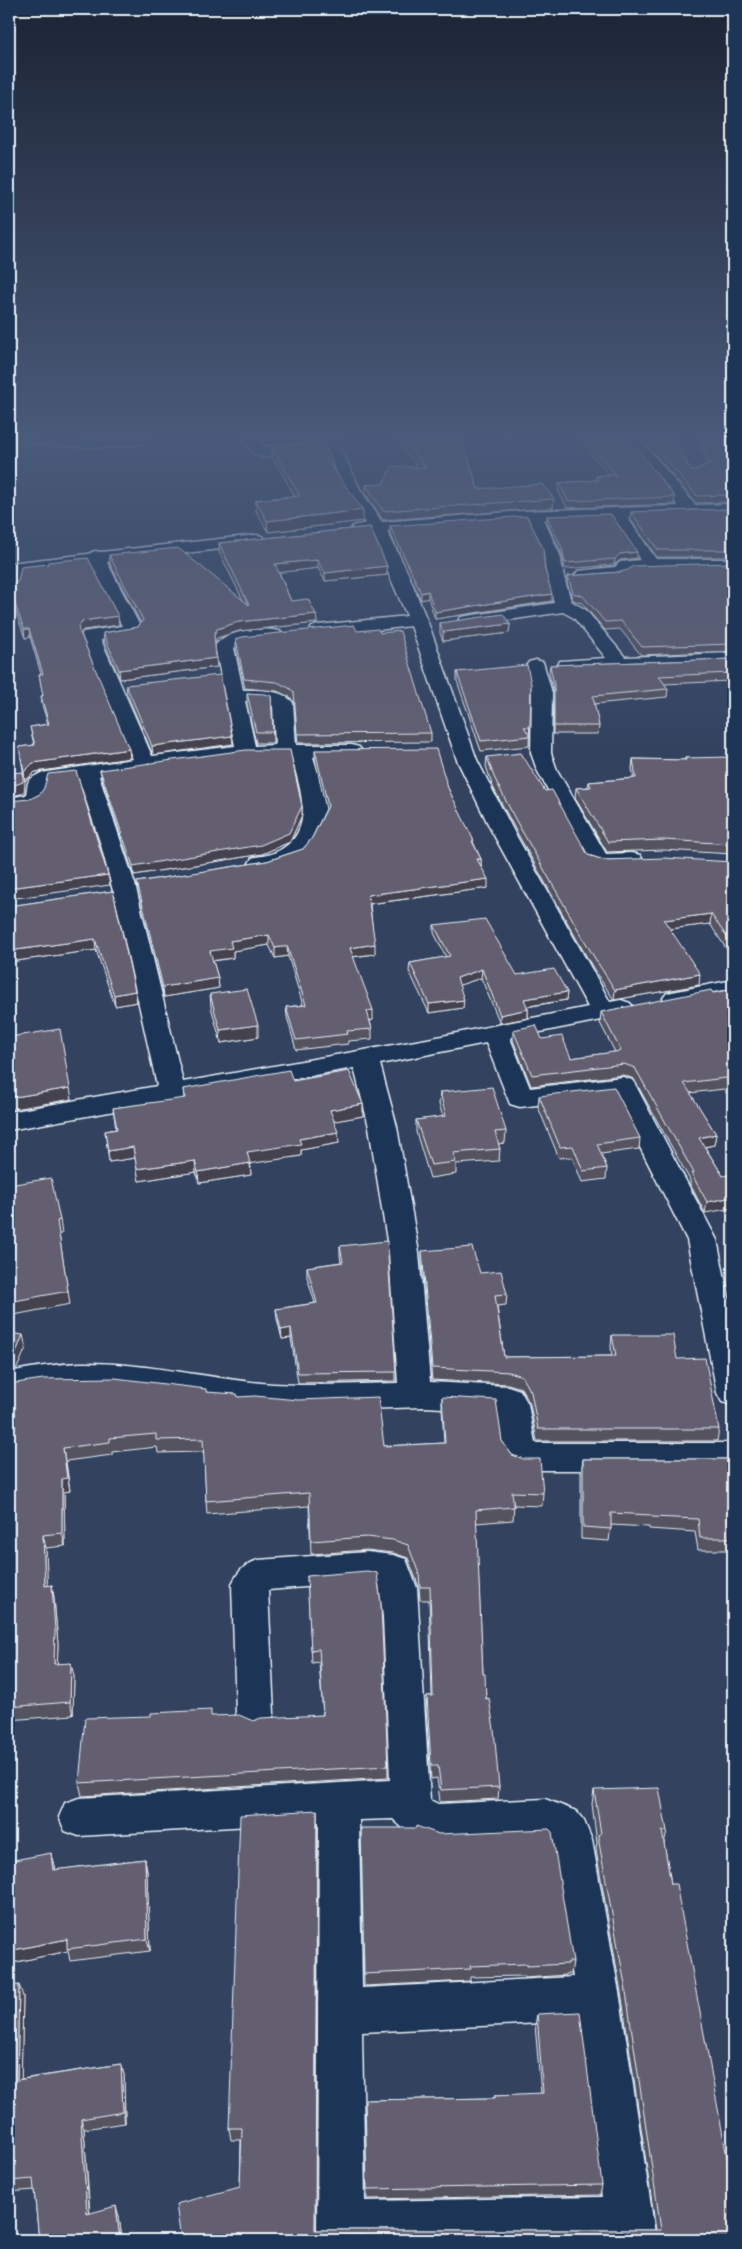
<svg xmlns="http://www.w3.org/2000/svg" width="742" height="2249" font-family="'Patrick Hand',sans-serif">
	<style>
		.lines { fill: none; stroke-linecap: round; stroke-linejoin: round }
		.minor-casing { stroke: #e8f1f8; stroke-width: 3 }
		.minor { fill: #1d3557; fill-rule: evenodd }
		.wall { fill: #555261; stroke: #e8f1f8 }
		.shaded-wall { fill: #45424f; stroke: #e8f1f8 }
		.building { fill: #635f71; stroke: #e8f1f8 }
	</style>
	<rect width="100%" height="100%" fill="#32425f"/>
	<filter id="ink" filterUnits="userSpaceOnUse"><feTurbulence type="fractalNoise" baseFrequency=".02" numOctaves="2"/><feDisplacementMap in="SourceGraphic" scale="10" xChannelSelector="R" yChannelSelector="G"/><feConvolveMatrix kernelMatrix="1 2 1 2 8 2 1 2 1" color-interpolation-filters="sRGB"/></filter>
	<g filter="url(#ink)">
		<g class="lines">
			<g class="minor-casing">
				<path id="minor" d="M22 439H147L145 442C107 452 68 446 29 443L24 442Z
					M243 439H258L265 447 310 445 315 446 317 449 315 452 310 453 263 457 255 454Z
					M322 439H336L361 491 382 522 522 511 678 506 626 439H640L695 505 733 504V514L627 517 656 559H733V569L631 571C621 581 592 582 578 579L575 575 578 571 615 567 620 562 640 560 611 518 544 520 560 555 564 577 571 601 586 610 625 657 733 653V665L567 671 560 669 558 665 560 661 606 658 574 618 563 612 467 626 461 625 458 621 461 617 467 616 554 603 546 577 544 555 528 521 387 531 408 573 430 628 477 760 513 830 610 1002 621 1000 630 1003 634 1008 630 1013 621 1016 510 1038 530 1088 623 1077 632 1080 636 1086 717 1240 733 1318V1405L722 1402 717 1393 687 1240 614 1096 520 1107 510 1104 486 1043 380 1064 397 1127 419 1253 430 1382 508 1386 520 1390 528 1404 535 1443H733V1470H523L511 1466 503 1453 497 1411 425 1407 299 1411 263 1408 117 1389 81 1388 45 1390 9 1396V1372C33 1367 56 1364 80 1363 141 1362 201 1377 261 1383 307 1387 352 1384 398 1383L389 1253 369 1127 354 1068 9 1130V1112L157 1086 119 914 101 845 79 779 53 783 48 786 49 795 41 805 9 810V798L26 795C29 780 25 781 41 773L133 759 81 636 83 632 122 626 90 564 20 572C20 583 21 591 9 594V563L88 554 95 551 101 552 256 535 262 536 264 540 262 544 256 545 107 562 142 630 139 634 101 640 152 756 235 746 215 646C226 630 262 627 280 631L282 635 280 639 242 643 234 648 243 690C258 690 283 689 293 703L296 745H352L359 747 362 751 359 755 313 757C318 774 328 796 326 814 321 847 285 876 252 868L249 863 252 858C259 856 267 856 274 853 317 835 301 791 292 758H230L99 776 135 884 183 1082 427 1039 588 1007 491 830 457 760 411 626 318 637 312 635 309 631 312 627 318 625 407 616 371 533 353 532 351 529 353 526 366 523 345 491ZM245 701 266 703 273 706 275 745 255 746Z
					M536 660 543 662 552 693 551 753 557 770 606 854 632 853 640 855 643 860 640 865 603 868 589 864 537 770 531 753 532 693 526 666 529 662Z
					M733 980V994L676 1006 667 1003 663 998 667 993Z
					M367 1552 393 1555 406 1559 417 1588 430 1800 438 1804 545 1799 576 1811 584 1821 592 1840 620 1998 656 2240H317L319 1822 79 1836 65 1831 59 1817 65 1803 79 1798 390 1780 383 1617 379 1584 367 1582 268 1590 274 1714 269 1726 255 1732 241 1726 236 1714 232 1584C238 1571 244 1565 258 1560ZM393 1819 408 1833 438 1844 548 1839 552 1844 573 1977 362 1988 359 1820ZM579 2021 602 2197 365 2201 362 2032Z"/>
			</g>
			<use href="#minor" class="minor"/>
		</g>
		<path class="wall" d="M262 439H317V442L266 445Z
			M399 439H462L478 489 554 499 553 508 383 520 366 494V485L383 484 418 468 399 444Z
			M578 439H629L675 497 674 504 567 508 558 490 559 483 596 480V476L609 475Z
			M642 439H673L692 472 708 464 698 439H733V502L696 503Z
			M272 447 363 521 268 532 256 511V500L295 496 272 457Z
			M733 509V557H657L630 519 631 512Z
			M547 516 637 558 620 560 614 565 565 569 562 554 547 522Z
			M390 526 545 570 552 601 435 619 428 598 421 600 390 533Z
			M370 527 387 575 325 581 318 568 279 572 291 601 317 623 239 631 217 638 215 643 217 667 120 679 104 641 103 633 138 627 141 623 110 564 109 555 243 600 219 552V543Z
			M733 563V651L641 655 620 629 605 630 582 603 573 600 567 583 568 576Z
			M9 587 119 625 83 630 81 634 130 758 35 772 25 781 19 747 34 745 30 727 48 724 42 705 41 696H43L39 674H41L30 637 25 638 13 604 9 605Z
			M440 623 510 624 509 633 443 641 440 633Z
			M357 631 431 733V742L298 743 294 702 290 697 277 691 245 688 236 648V639Z
			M733 659V686L731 681 664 684 668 689 667 697 594 704 599 726 598 734H553L554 693 549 673 550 665Z
			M457 672 531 684 529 746 481 751 457 681Z
			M126 685 233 744 153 755 127 694Z
			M247 693 271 696 273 743H256L247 704Z
			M315 750 448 788 481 859V866L488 888 370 904 375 954 353 957 373 1020 370 1021 372 1029V1039L348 1041V1044L296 1050 287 1017 286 1007 303 1005 288 956 275 958 269 945 233 951V958L213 961 218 978 219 988 164 997 138 892 137 882 267 861 303 849 312 838 326 809 315 759Z
			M487 757 545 791 588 855 604 860 733 862V959L710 924 670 929 699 985 614 1000 593 968 515 829 493 787 486 766Z
			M685 758 733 760V855V854L663 850 607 852 575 798 576 788 588 787 589 782 634 778 632 769 633 759 685 760Z
			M100 770 302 806V815L290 842 262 854 134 875 102 779Z
			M113 891 137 1002 115 1006 96 950 9 962V906Z
			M434 925 517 975 567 992 566 1000 527 1007 528 1009V1018L500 1023 481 978 459 985 463 1008 429 1013 409 971 410 963 446 957 434 933Z
			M733 989V1103L724 1089 690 1093 716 1134 714 1145 705 1147 723 1176 705 1213 690 1184V1180L634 1079 623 1075 531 1086 513 1040V1030L542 1039 571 1058 615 1052 600 1023 601 1012Z
			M210 994 258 1037 221 1043 211 1007Z
			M293 1081 363 1104V1116L334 1121 339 1143 301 1150V1156L250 1163 251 1175 199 1183 196 1172 139 1181 135 1158 109 1162 105 1131 116 1129 113 1108 184 1099 183 1089Z
			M440 1092 506 1131 505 1143 498 1144 500 1149 499 1161 456 1164V1174L430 1178 416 1132V1120L443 1117 439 1104Z
			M539 1096 640 1138 639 1149 601 1154 607 1168 606 1179 582 1182 572 1157 559 1158 538 1107Z
			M340 1246 396 1372V1381L298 1383 291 1338 282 1339 277 1319 276 1309 315 1303 307 1277V1267L341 1262 340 1256Z
			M422 1251 480 1273 507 1294 506 1305 497 1306 504 1357 612 1356 611 1347 612 1335 677 1359 719 1429 717 1441H537L530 1404 521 1388 508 1384 432 1380 422 1263Z
			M9 1384 206 1392 238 1397 384 1446 444 1443 442 1410V1397L502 1441 512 1455 543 1493 542 1506 514 1505 513 1520 476 1523 483 1674 499 1787 498 1799 440 1802 437 1778 431 1779 426 1709 427 1696H432L429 1600H420L419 1587 408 1558 393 1553 367 1550 311 1554 309 1506 207 1514 206 1501 204 1452 158 1453 157 1447 112 1452V1455L66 1461 70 1491 64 1492 65 1546 46 1548 47 1586 52 1585 54 1598 58 1644 57 1664 74 1676 73 1715 9 1720Z
			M583 1459H733V1550H698L695 1532 649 1529V1527L611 1525 609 1541 581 1539V1472Z
			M307 1576 388 1766V1778L82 1796 79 1783 253 1721 323 1715 319 1662 312 1663Z
			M594 1790 667 1831 664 1843 733 2240H181L240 2187 241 2140H231L229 2128 317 1824 316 2230H656L622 1998 597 1856 596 1848 597 1843 592 1804Z
			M361 1828 573 1962 571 1974H566V1975L525 1978V1976L470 1977V1981L364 1986Z
			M145 1859 147 1871 150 1951 70 1961 68 1951 12 1963 9 1954V1861L54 1865 55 1870Z
			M9 1986 23 1996 21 2079 121 2064 124 2075 125 2123 84 2129 90 2214 119 2216 122 2240H39L34 2190 9 2192Z
			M537 2014 602 2185 600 2195 367 2199 365 2100 494 2098 495 2095 541 2094 535 2025Z"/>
		<path class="shaded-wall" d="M363 510V521L268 532 267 521Z
			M637 552V558L620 560 614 565 615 559 620 554Z
			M317 560 318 568 276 573 275 564Z
			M387 566V575L325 581V573Z
			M428 591V598L421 600V593Z
			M552 594V601L435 619V612Z
			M9 596H12L13 604 9 605Z
			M316 614 317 623 239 631 217 638 214 644V635L217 629 238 622Z
			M118 616 119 625 83 630 79 637 78 628 82 621Z
			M510 624 509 633 443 641V632Z
			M24 629H29L30 637 25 638Z
			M216 658 217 667 120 679 119 670Z
			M232 736 233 744 153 755 152 746Z
			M129 749 130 758 35 772 25 781 24 772 33 763Z
			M23 772 25 782 24 793 9 797V787Z
			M302 806V815L290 842 262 854 134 875 133 866Z
			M477 859H481V868Z
			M108 875 110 885 9 899V888Z
			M488 879V888L368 904V895Z
			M711 914 710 924 662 930 664 920Z
			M269 935V945L233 951V958L210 961V951L230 941Z
			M95 939 96 950 9 962V951Z
			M375 944V954L350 957V948Z
			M287 946 288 956 275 958V948Z
			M482 969 481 978 457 986V978Z
			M700 974 699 985 614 1000 615 990Z
			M218 978 219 988 164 997 163 987Z
			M135 991 137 1002 115 1006 114 995Z
			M567 992 566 1000 523 1007 524 999Z
			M9 995 12 1048 10 1037 9 1015Z
			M464 1000 463 1008 429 1013V1004Z
			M528 1009V1018L500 1023V1015Z
			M373 1010V1020L367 1021V1011Z
			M258 1025V1037L221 1043 220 1030Z
			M70 1088 72 1099 9 1110V1098Z
			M363 1104V1116L330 1122V1110Z
			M338 1132 339 1143 301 1150V1156L248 1164 247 1152 299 1139Z
			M716 1134 714 1145 698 1148 699 1138Z
			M133 1147 135 1158 109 1162 108 1151Z
			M195 1161 196 1172 139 1181 137 1169Z
			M250 1163 251 1175 199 1183 198 1172Z
			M733 1197V1208L705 1213 707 1202Z
			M60 1220 62 1234H59L70 1304 9 1316V1302L57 1221Z
			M291 1328V1338L282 1339 281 1330Z
			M23 1335 26 1348 17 1368 9 1371V1357Z
			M63 1448 70 1491 64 1492 65 1546 62 1533V1479Z
			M43 1535 46 1548 48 1599 45 1586Z
			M52 1585 54 1598 58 1644 57 1677 54 1664Z
			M71 1663 74 1676 73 1715 70 1702Z
			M317 1810V1824L316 2236 315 2230Z
			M51 1853 54 1865 56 1882 53 1870Z
			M145 1859 147 1871 150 1951 147 1939Z
			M67 1939 68 1951 12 1963 9 1954V1951Z
			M19 1985 23 1996 21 2091 17 2080Z
			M121 2064 124 2075 125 2123 123 2112Z
			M81 2119 84 2129 90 2224 87 2214Z
			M116 2206 119 2216 122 2240H120Z"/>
		<path class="building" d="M402 439H462L478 489 542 484 554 499 383 511 366 485 383 484 392 466 426 468Z
			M584 439H629L675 497 568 501 559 483 599 480 596 476 616 475Z
			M648 439H673L692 472 711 463 701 439H733V495L697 496Z
			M315 444 363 510 267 521 256 500 300 496 272 447Z
			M733 509V550H658L631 512Z
			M611 514 637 552 620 554 615 559 565 563 562 548 547 516Z
			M527 516 543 548 545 570 552 594 435 612 428 591 421 593 390 526Z
			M370 527 387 566 325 573 317 560 275 564 291 601 308 599 316 614 238 622 217 629 214 635 216 658 119 670 103 633 138 627 143 620 109 555 178 548 249 605 219 543Z
			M88 558 118 616 82 621 78 628 129 749 33 763 24 772 19 747 35 745 30 727 49 724 41 696H43L39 674H43L29 629H24L12 596H9V587L18 581 21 567 48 564V562Z
			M733 563V644L642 647 621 621 605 622 583 596 573 593 568 576 621 572 628 570 633 566Z
			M503 614 510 624 443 632 440 623Z
			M354 625 357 631 378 629 380 633 400 631 431 733 297 734 294 692 289 688 277 682 244 679 236 639 242 637Z
			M733 659V676L732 673 659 676 668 689 593 696 599 726H554V685L550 665Z
			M527 665 531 684 530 727H524L530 736 481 741 457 672Z
			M220 675 232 736 152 746 126 685Z
			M247 693 265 694 271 696 273 732H256Z
			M436 749 448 788 474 841H472L481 859H477L488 879 368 895 375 944 350 948 373 1010 367 1011 372 1029 347 1031 348 1034 296 1040 286 1007 306 1005 287 946 275 948 269 935 230 941 232 948 210 951 218 978 163 987 137 882 267 861 303 849 312 838 328 806 315 750Z
			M246 750H290L302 806 289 833 261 845 133 866 100 770Z
			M521 753 545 791 552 790 588 855 604 860 664 858 733 862V946L711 914 664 920 700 974 615 990 594 957 515 819 494 777 487 757Z
			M732 757 733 760V844L664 840 608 842 576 788 591 787 589 782 636 778 633 759 686 760 685 758Z
			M76 771 108 875 9 888V801L30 799 40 794 44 788 48 774Z
			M23 772V782L9 787V773Z
			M113 891 135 991 114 995 95 939 9 951V906Z
			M485 919 517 975 554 969 567 992 524 999 528 1009 500 1015 482 969 457 978 464 1000 429 1004 410 963 450 956 434 925Z
			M247 989 258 1025 220 1030 210 994Z
			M733 989V1089L726 1078 684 1083 716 1134 699 1138 723 1176 733 1174V1197L707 1202 691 1173H694L635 1068 624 1064 532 1075 513 1030 536 1025 542 1039 562 1036 571 1058 621 1051 601 1012 711 990 713 993Z
			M9 1015 10 1037 60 1029 70 1088 9 1098Z
			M289 1070 293 1081 349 1071 363 1104 330 1110 338 1132 299 1139 301 1144 247 1152 250 1163 198 1172 195 1161 137 1169 133 1147 108 1151 105 1131 117 1129 113 1108 185 1098 183 1089Z
			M492 1087 506 1131 495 1132 500 1149 453 1153 456 1162 431 1165 416 1120 446 1116 440 1092Z
			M614 1087 640 1138 597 1144 607 1168 583 1171 573 1146 560 1147 539 1096Z
			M51 1178 60 1220 57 1221 68 1291 9 1302V1275L11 1274 9 1256V1185Z
			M387 1241 396 1372 298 1373 291 1328 281 1330 276 1309 317 1303 307 1267 343 1262 340 1246Z
			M472 1247 480 1273 501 1271 507 1294 495 1295 504 1357 616 1356 612 1335H673L677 1359 705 1358 719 1429H538L531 1392 522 1376 509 1372 432 1368 422 1251Z
			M9 1333 23 1335 15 1355 9 1357Z
			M115 1378 206 1389V1392L237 1394 238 1397 255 1396 298 1400 378 1397 384 1446 445 1443 442 1397 496 1400 502 1441 512 1455 524 1459H540L543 1493 512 1492 514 1507 476 1510 483 1674H485L486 1699 489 1698 494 1729 499 1787 441 1790 438 1766H431L427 1696H433L430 1587H420L419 1574 408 1545 393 1540 367 1537 311 1541 309 1493 206 1501 203 1439 156 1440V1434L110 1438V1442L63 1448 67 1478 62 1479V1533L43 1535 45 1586 52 1585 55 1631 54 1664 71 1663 70 1702 9 1707V1384L43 1379Z
			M583 1459H733V1538H700L698 1519 652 1517 651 1515 611 1513V1529L583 1527Z
			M367 1571 377 1573 381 1604 388 1766 79 1783 85 1718 151 1716V1713L211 1710V1716L239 1715 253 1721 261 1718 323 1715 319 1649 311 1650 307 1576Z
			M659 1788 667 1831H662L671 1884H676L733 2189V2240H364V2235L237 2238V2240H181L176 2204 240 2187 242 2128H229L240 1815 317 1810 315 2230H661L625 1985 599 1843V1834H601L594 1790Z
			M416 1826 439 1834 549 1829 552 1832 573 1962H568V1964L527 1966V1964L470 1966 471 1969 364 1974 361 1828H416Z
			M51 1853 53 1870 145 1859 147 1939 67 1949V1939L9 1951V1861Z
			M19 1985 17 2080 121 2064 123 2112 81 2119 87 2214 116 2206 120 2240H39L33 2179 9 2181V1986Z
			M580 2012 602 2185 367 2189 365 2100 495 2098V2095L543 2093 537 2014Z"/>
	</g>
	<linearGradient id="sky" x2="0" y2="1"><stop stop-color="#1c2434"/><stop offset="0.58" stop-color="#495a7a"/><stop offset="1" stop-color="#495a7a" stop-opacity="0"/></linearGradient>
	<rect width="742" height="753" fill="url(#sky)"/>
	<rect width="742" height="2249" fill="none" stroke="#1d3557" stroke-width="30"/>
	<rect x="15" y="15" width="712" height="2219" fill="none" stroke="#e8f1f8" stroke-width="2" filter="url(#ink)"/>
</svg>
